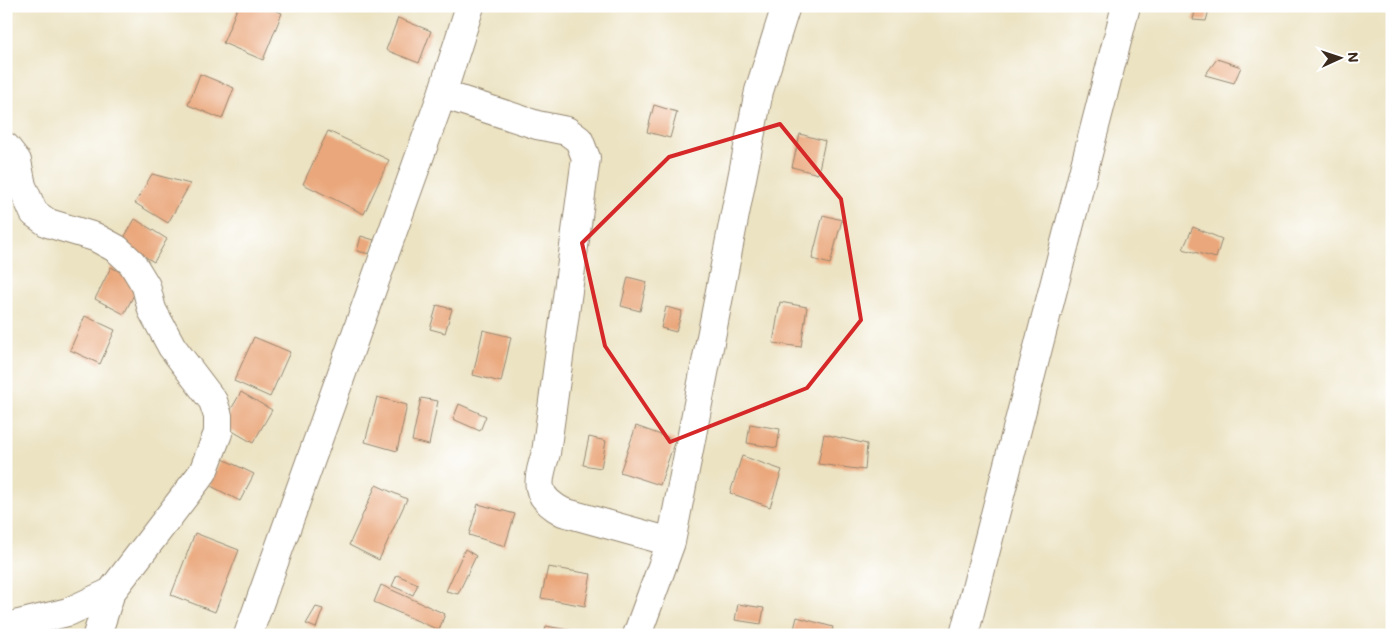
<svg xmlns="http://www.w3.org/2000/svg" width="1398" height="641" font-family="Mali,sans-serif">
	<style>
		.building { fill: #eaa77b }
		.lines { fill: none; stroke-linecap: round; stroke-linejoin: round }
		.minor-casing { stroke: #948670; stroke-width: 30 }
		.minor { stroke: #fff; stroke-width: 28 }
		.marked { fill: none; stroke: #d62828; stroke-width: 4; stroke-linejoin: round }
	</style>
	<rect width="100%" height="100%" fill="#fff"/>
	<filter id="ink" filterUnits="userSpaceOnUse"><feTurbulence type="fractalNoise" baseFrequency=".02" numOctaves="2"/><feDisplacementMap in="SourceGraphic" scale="10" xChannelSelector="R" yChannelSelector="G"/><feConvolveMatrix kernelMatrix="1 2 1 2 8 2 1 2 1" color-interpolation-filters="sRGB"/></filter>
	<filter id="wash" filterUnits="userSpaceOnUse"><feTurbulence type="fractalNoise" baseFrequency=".0096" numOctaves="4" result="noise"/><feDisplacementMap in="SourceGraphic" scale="20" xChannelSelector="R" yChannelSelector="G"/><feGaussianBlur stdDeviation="1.12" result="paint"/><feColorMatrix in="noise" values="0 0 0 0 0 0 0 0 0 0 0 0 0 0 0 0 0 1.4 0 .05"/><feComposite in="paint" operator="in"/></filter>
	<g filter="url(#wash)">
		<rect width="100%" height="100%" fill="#ece3c3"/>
		<g id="blocks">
			<path class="building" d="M238 6H264L282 13 263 60 223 43Z
				M1196 6H1210L1206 21 1193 20Z
				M398 18 431 31 419 63 386 50Z
				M1217 59 1241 67 1234 83 1205 75Z
				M200 74 234 88 222 119 188 105Z
				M654 105 677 112 670 138 647 132Z
				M328 131 389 160 364 214 303 184Z
				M800 134 825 141 818 174 792 167Z
				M152 174 190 184 168 223 135 203Z
				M823 215 842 220 830 264 812 259Z
				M135 219 167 239 154 262 121 243Z
				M1193 227 1222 239 1216 258 1183 249Z
				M361 236 374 240 370 254 357 251Z
				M111 267 140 283 124 314 95 299Z
				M628 277 647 282 640 311 621 306Z
				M780 302 807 307 801 347 773 343Z
				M437 305 452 309 445 333 430 329Z
				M666 307 682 311 676 332 661 328Z
				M85 316 115 330 100 364 70 350Z
				M483 330 511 337 501 382 473 375Z
				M254 337 290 352 270 397 234 381Z
				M241 392 272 410 253 443 222 425Z
				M377 397 407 405 397 451 365 442Z
				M421 398 438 401 429 445 412 441Z
				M459 404 486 416 480 431 453 419Z
				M750 424 780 429 777 448 747 443Z
				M636 426 675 440 660 485 620 472Z
				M824 434 867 444 865 470 818 464Z
				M589 437 606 441 601 468 583 465Z
				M742 456 782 470 770 507 730 493Z
				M223 459 254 474 240 501 209 485Z
				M376 485 407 499 379 560 349 545Z
				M478 504 515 514 505 546 469 535Z
				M195 533 239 550 215 612 171 595Z
				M465 549 476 556 458 594 446 591Z
				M548 567 591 574 585 606 541 598Z
				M397 575 418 584 413 595 392 586Z
				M381 585 445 614 439 630 374 602Z
				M738 604 764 608 761 624 735 620Z
				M316 607 323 609 316 628 306 624Z
				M797 617 833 627 831 635 793 633Z
				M546 626 591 634V635H544Z"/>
		</g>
	</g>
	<g filter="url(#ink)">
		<use href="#blocks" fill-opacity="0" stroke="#948670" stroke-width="1"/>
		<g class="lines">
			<g class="minor-casing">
				<path id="minor" d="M442 94 537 125 567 131 579 140 586 158 546 453C537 482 533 496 563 512L671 542
					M6 147 17 161 22 186 34 213 48 223 95 237 117 249 132 263 146 286 152 310 172 347 213 401 218 416V433L203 472 111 592 97 635
					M6 627 68 612 111 592
					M248 635 442 94 470 6
					M637 635 671 542 759 91 786 6
					M964 635 1126 6"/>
			</g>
			<use href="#minor" class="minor"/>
		</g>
	</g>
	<path class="marked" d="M780 124 841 199 861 320 807 388 670 442 605 346 582 243 669 157Z"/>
	<rect width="1398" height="641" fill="none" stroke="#fff" stroke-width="25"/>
	<g transform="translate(1340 58) rotate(87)" stroke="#ffffff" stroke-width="4" paint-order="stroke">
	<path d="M0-4L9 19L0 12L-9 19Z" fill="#3b2a1e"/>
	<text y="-8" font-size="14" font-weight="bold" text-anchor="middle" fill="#3b2a1e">N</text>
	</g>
</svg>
